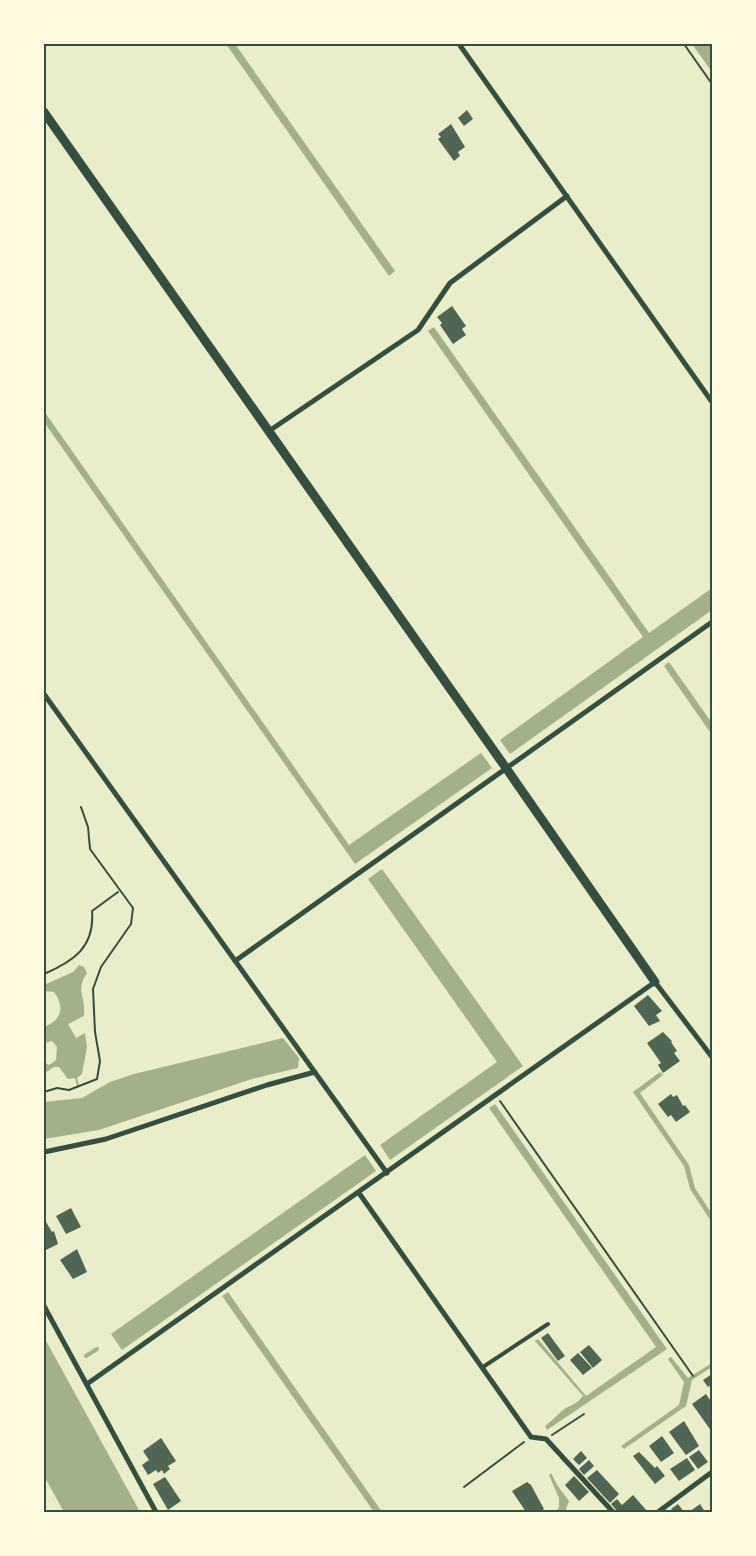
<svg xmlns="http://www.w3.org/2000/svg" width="756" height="1556" font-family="'Space Grotesk',sans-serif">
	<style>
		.water { fill: #a3b18a }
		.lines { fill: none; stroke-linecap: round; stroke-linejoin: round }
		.stream { stroke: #a3b18a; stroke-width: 4 }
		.building { fill: #4f6655 }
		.path { stroke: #344e41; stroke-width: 2 }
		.service { stroke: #344e41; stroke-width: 4 }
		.minor { stroke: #344e41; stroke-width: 5 }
		.tertiary { stroke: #344e41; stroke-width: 9 }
		.neatline { fill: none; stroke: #344e41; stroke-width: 2 }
	</style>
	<rect width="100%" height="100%" fill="#e9edc9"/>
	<path class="water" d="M226 44H235L395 271 389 276Z
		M692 44H712V72Z
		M434 327 649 633 712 588V610L510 754 500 740 643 637 428 331Z
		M44 411 349 845 481 753 492 768 355 864 44 422Z
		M669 662 712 723V735L664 666Z
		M382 869 523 1066 390 1160 380 1145 497 1062 368 879Z
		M79 965 84 967 87 973C75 991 86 995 84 1016L68 1024 76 1038 85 1033 87 1047 82 1074 77 1078 79 1085 77 1086 75 1078 68 1079 59 1067H54L46 1072 44 1081V1062L49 1065 56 1060 57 1047 52 1041 44 1043V1027C62 1020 65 1007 54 992L44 991V985L73 972Z
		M283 1038 299 1058 298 1068 252 1079 99 1130 44 1139V1102L82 1098 110 1082 134 1074Z
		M660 1072 663 1075 640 1093 689 1165 695 1188 712 1214V1223L690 1189 684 1166 633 1092Z
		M495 1104 667 1349 547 1430 545 1426C551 1422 562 1410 566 1408 574 1404 577 1403 583 1396L535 1341 538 1339 586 1396 656 1347 489 1108Z
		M365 1155 376 1171 122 1350 111 1334Z
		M228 1292 382 1512H374L222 1296Z
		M44 1337 140 1512H64L44 1476Z
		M671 1357 688 1378 712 1363V1367L692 1380 686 1406 624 1449 621 1446 679 1405 684 1382 668 1359Z
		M551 1473 557 1485 569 1501 565 1512H554L559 1508V1498L549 1475Z"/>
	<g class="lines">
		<path class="stream" d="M86 1356 97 1349"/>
	</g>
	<path class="building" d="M467 110 473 119 464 126 458 118Z
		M451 124 465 147 458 152 460 156 454 161 438 139 441 137 438 134Z
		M452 306 466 326 462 329 466 335 453 344 440 325 442 323 437 317Z
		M648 995 662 1011 656 1015 660 1021 649 1026 634 1006Z
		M663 1032 672 1041 671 1042 677 1051 674 1053 680 1061 663 1073 658 1065 661 1063 647 1043Z
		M671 1094 673 1097 677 1095 683 1106 685 1105 690 1112 676 1122 671 1115 668 1117 658 1104Z
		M71 1208 81 1227 66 1234 56 1216Z
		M46 1222 52 1232 54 1231 58 1244 44 1251V1223Z
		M77 1249 87 1272 73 1279 60 1260Z
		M548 1333 565 1356 558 1361 541 1338Z
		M589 1345 602 1360 593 1368 580 1352Z
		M578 1353 592 1368 583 1375 570 1360Z
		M712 1374V1384L708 1387 703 1380Z
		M706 1394 712 1403V1432L692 1404Z
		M684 1421 699 1446 686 1455 669 1432Z
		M662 1436 674 1453 661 1462 649 1446Z
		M161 1438 176 1461 168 1466 170 1469 164 1474 162 1470 158 1473 156 1470 148 1475 142 1465 149 1460 143 1451Z
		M699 1450 708 1462 698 1469 689 1457Z
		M581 1451 587 1458 579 1465 573 1459Z
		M639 1452 655 1468 657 1466 665 1476 655 1484 633 1456Z
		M687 1458 695 1470 679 1481 670 1469Z
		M589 1460 594 1466 584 1475 579 1469Z
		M597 1470 619 1494 610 1503 587 1478Z
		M574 1476 589 1492 579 1501 565 1485Z
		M165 1477 181 1501 168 1510 153 1484Z
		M527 1482 531 1485 544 1509 539 1512H526L512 1491Z
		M633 1495 647 1511 645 1512H618L611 1504 617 1499 622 1505Z
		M678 1504 684 1512H673L671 1509Z
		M700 1504 705 1512H689Z"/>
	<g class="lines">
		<path class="path" d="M684 44 712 84
			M44 974C74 961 95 947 92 911L118 892
			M44 1092 57 1088 69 1090 97 1079 100 1061 95 1032 93 989 101 967 131 924 133 908 90 849 88 827 81 807
			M500 1101 693 1376
			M552 1435 584 1414
			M464 1487 524 1442"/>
		<path class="service" d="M483 1367 548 1324"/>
		<path class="minor" d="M459 44 712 402
			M269 431 418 330 450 283 567 196
			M44 694 387 1173
			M235 961 712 622
			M44 1152 106 1139 267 1085 315 1072
			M359 1193 531 1437 546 1439 613 1512
			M44 1306 156 1512
			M87 1384 655 982 712 1057
			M658 1512 712 1472"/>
		<path class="tertiary" d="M44 112 506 768 655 982"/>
	</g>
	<rect width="756" height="1556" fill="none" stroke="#fefae0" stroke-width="90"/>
	<rect x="45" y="45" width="666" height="1466" class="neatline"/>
</svg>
